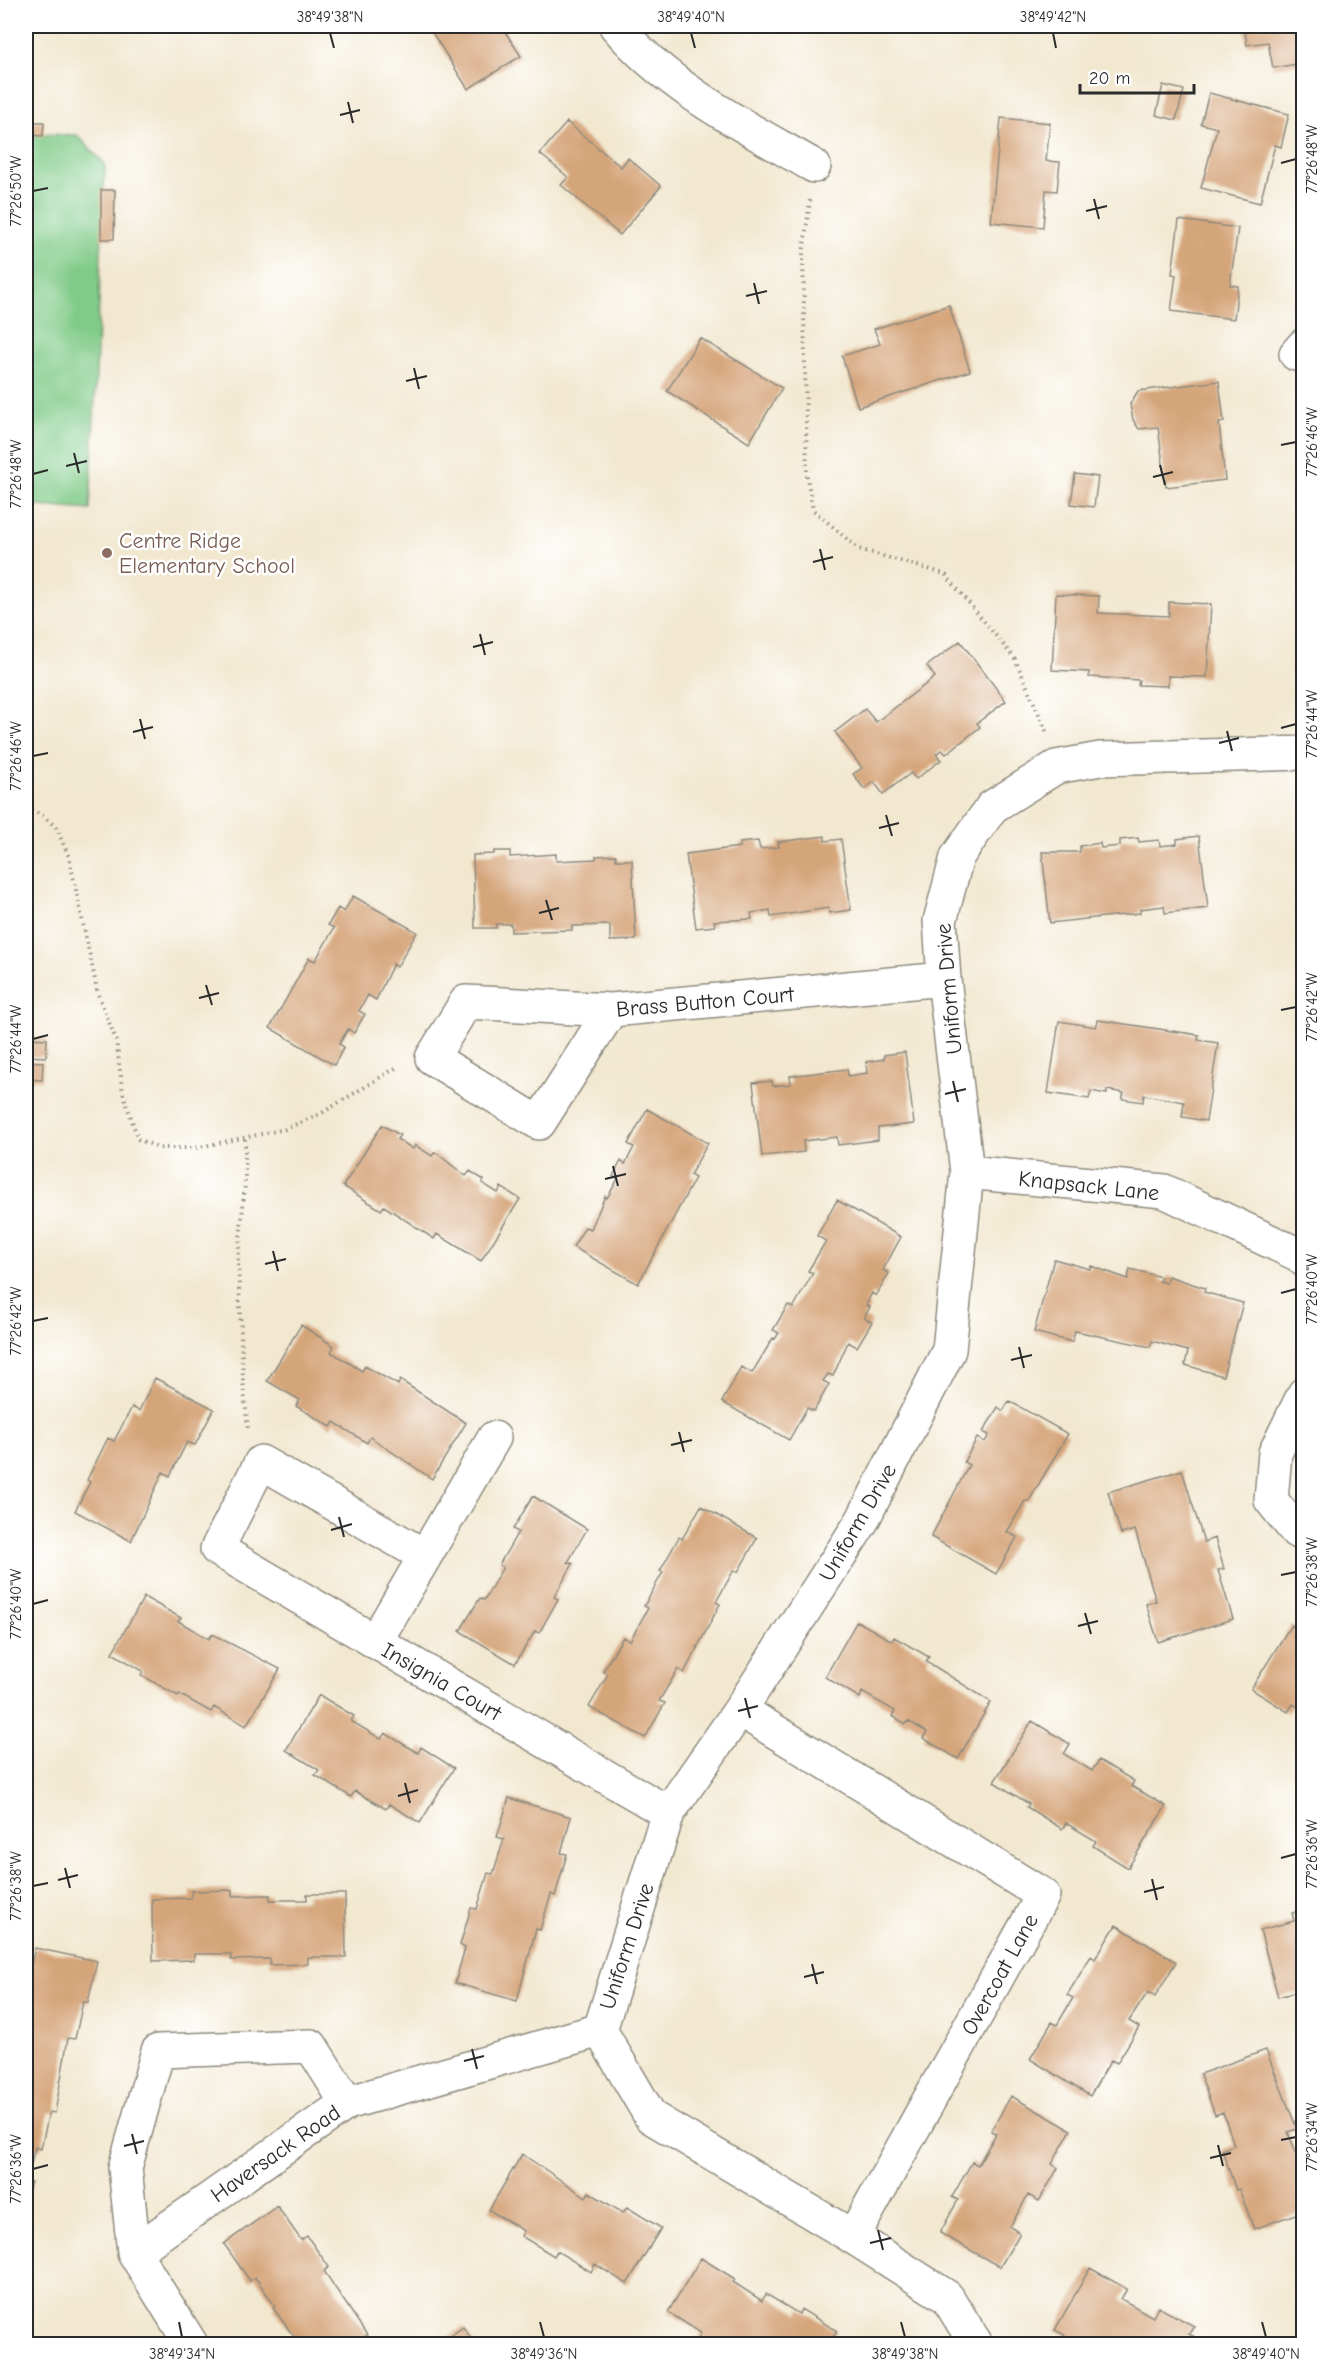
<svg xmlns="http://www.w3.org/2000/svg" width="1329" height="2370" font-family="'Comic Neue',sans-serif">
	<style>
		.green { fill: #80cb88; stroke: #567b5a; stroke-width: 1.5 }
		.building { fill: #d5a57a }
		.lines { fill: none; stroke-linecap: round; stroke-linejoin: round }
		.minor-casing { stroke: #8e8a7e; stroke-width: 36 }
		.path { stroke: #8e8a7e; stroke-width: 4; stroke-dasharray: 1.5 4.5; stroke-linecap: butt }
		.minor { stroke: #fff; stroke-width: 33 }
		.ticks { fill: none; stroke: #2b2b2b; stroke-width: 2 }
		.education-dot { fill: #8d6e63; stroke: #fff; stroke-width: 2 }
		.labels { text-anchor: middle; stroke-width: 5; stroke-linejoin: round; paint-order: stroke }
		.education-label { font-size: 22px; fill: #785e54; stroke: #fff; text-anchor: start }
		.street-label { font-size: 22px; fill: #2b2b2b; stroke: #fff }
		.neatline { fill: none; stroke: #2b2b2b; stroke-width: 2 }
		.ticks-label { font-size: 15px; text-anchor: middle; fill: #2b2b2b }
	</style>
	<rect width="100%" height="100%" fill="#fff"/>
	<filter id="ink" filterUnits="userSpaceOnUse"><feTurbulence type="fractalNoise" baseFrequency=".0167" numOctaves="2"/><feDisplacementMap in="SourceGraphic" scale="12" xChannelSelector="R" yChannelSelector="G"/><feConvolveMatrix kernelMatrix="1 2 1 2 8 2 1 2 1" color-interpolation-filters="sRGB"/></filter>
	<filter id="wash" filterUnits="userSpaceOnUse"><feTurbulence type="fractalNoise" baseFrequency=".008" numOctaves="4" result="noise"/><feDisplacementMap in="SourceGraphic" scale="24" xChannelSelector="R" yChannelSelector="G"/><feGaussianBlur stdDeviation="1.35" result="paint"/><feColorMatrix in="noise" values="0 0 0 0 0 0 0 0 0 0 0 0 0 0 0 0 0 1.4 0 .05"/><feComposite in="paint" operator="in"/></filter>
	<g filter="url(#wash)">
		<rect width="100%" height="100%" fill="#f2e8d0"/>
		<path class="green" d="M26 134 77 135 105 164 90 510 26 505Z"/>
		<g id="blocks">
			<path class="building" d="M428 26H491L495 31 502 27 521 56 468 89Z
				M984 26H1000L993 34Z
				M1244 26H1304V63L1273 68 1268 42 1247 45Z
				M1163 85 1184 90 1176 120 1156 115Z
				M1209 93 1289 114 1281 147 1275 145 1260 203 1201 188 1217 128 1201 124Z
				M1001 118 1050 123 1046 161 1060 162 1057 191 1046 190 1043 227 991 222Z
				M26 122H44L43 136 26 135Z
				M567 122 621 167 628 158 661 186 620 235 561 185 568 177 540 154Z
				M101 190H115L114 239H101Z
				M1179 220 1238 228 1230 285 1238 286 1234 319 1171 311 1176 275 1172 274Z
				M949 305 970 371 858 407 842 356 880 344 874 329Z
				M700 338 782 388 749 443 667 391Z
				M1219 381 1224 422 1219 423 1225 480 1166 487 1158 427 1139 429 1133 420 1130 404 1138 391Z
				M1075 474 1098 477 1094 507 1071 504Z
				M1056 594 1099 596 1098 613 1169 616V602L1211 604 1207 677 1168 676V686L1138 685 1139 680 1089 677V672L1052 670Z
				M960 641 1006 701 977 723 980 727 946 754 942 750 936 754 941 760 916 779 911 773 883 794 874 782 864 789 853 774 862 768 835 732 865 709 876 722 935 677 927 666Z
				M825 836V841L841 839 851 910 829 913 828 908 771 917 770 910 751 913 752 919 714 921 715 926 696 928 686 854 740 847V843L758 841 760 849 779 847 778 842Z
				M1199 836 1208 908 1165 913 1164 906 1140 909V913L1050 923 1042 852H1080V846L1100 843 1101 848 1120 846V840L1138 838 1139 842 1159 840 1160 846 1177 844V839Z
				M494 851H510V857L556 854V861L596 859V856L616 855V860H632L636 940 610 941V925L572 926V930L511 932V924H496V928H475L473 855 494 854Z
				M353 896 417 932 397 967 393 964 376 1000 368 995 359 1011 365 1014 354 1033 348 1029 339 1044 344 1047 334 1065 270 1028 309 958 315 961 334 928 328 925 338 908 344 912Z
				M1098 1020 1199 1035 1198 1040 1218 1043 1206 1121 1182 1117 1184 1102 1144 1095 1143 1102 1122 1099 1124 1093 1107 1090V1094L1091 1091 1089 1099 1048 1093 1059 1021 1096 1027Z
				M26 1038 47 1039 46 1057 26 1056Z
				M905 1052 914 1124 878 1128V1140L838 1145 837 1137 803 1141 804 1152 762 1156 753 1083 772 1081 773 1086 791 1084 790 1076 847 1069 848 1076 867 1073 866 1062 884 1059V1055Z
				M26 1061 43 1062 42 1080 26 1079Z
				M647 1109 708 1143 690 1175 695 1178 638 1284 573 1247 585 1227 591 1229 605 1196 607 1198 618 1179 613 1176 621 1161 625 1164 634 1147 628 1144Z
				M382 1125 400 1135 397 1139 413 1149 415 1145 432 1156 435 1152 466 1176 470 1171 484 1180 482 1183 498 1193 501 1187 520 1199 481 1261 437 1234 434 1239 384 1206 381 1210 343 1186Z
				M837 1200 901 1237 883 1270 889 1273 876 1296 872 1293 866 1305 870 1307 864 1318 872 1322 857 1347 848 1342 833 1376 828 1374 823 1381 829 1384 814 1411 807 1408 789 1440 722 1402 741 1367 752 1373 773 1338 775 1339 779 1333 773 1330 788 1305 793 1308 813 1273 808 1271 826 1241 817 1236Z
				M1054 1259 1090 1269 1091 1266 1128 1279 1130 1269 1161 1277 1159 1281 1166 1283 1168 1276 1205 1288 1204 1292 1243 1303 1223 1376 1185 1365 1188 1351 1152 1341 1150 1347 1075 1331 1072 1342 1034 1332Z
				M301 1325 334 1346 331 1352 362 1371 365 1366 398 1385 400 1380 466 1423 432 1479 370 1437 367 1443 334 1422 331 1427 296 1406 300 1400 267 1381Z
				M155 1378 214 1409 195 1445 187 1442 170 1476 163 1472 131 1541 75 1511 90 1482 87 1480 108 1438 114 1441 132 1407 139 1411Z
				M1009 1401 1068 1434 1029 1501H1025L1007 1532 1017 1537 996 1574 931 1537 969 1465 964 1462 977 1438 985 1442 989 1435 983 1432 998 1407 1003 1411Z
				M1182 1470 1204 1542 1215 1538 1224 1569 1218 1570 1233 1619 1158 1642 1146 1604 1156 1601 1135 1530 1121 1534 1108 1492Z
				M533 1496 587 1529 568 1562 573 1564 554 1597 558 1599 539 1633 535 1631 515 1664 460 1631 480 1598 484 1600 503 1567 499 1565 518 1532 513 1529Z
				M701 1506 757 1538 738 1572 734 1570 716 1602 720 1604 684 1673 678 1669 659 1701 665 1703 645 1738 589 1707 608 1674 603 1671 623 1637 630 1641 648 1608 644 1606 663 1572 660 1571 679 1537 682 1539Z
				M144 1597 181 1618 178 1621 209 1639 212 1634 280 1669 246 1726 214 1707 211 1712 179 1694 178 1696 141 1675 143 1671 112 1653Z
				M857 1621 892 1641 894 1637 929 1657 926 1661 991 1702 958 1759 923 1738 927 1732 908 1721 906 1724 892 1716 895 1711 862 1692 860 1698 825 1677Z
				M1291 1625 1304 1632V1710L1293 1704 1288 1712 1251 1689Z
				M319 1695 354 1716 351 1721 381 1739 385 1733 418 1753 421 1747 454 1768 420 1823 389 1804 386 1809 355 1791 351 1797 315 1775 319 1770 286 1750Z
				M1032 1721 1070 1744 1064 1754 1092 1771 1099 1760 1134 1781 1131 1786 1166 1806 1128 1868 1093 1846 1096 1841 1066 1823 1062 1829 1027 1807 1029 1804 994 1782Z
				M509 1798 571 1817 561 1853 567 1854 555 1896 551 1894 540 1930 536 1929 517 2001 455 1983 465 1948 460 1945 471 1908 477 1909 488 1873 493 1874 504 1839 497 1837Z
				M232 1890V1896L270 1895V1900H307V1894H345L346 1957H308V1964L270 1965V1959L231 1960V1954H194V1960L153 1961 152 1899 191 1898V1891Z
				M1304 1910V1990L1278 1997 1260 1930 1294 1921 1292 1913Z
				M1116 1925 1176 1962 1155 1997 1148 1992 1129 2021 1139 2027 1117 2063 1111 2060 1090 2096 1030 2059 1052 2022 1057 2025 1073 1998 1067 1995 1091 1956 1095 1959Z
				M35 1948 97 1961 88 2002H83L75 2039 68 2038 55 2113 49 2112 41 2149 35 2147 27 2182H31L26 2201V1985Z
				M1266 2050 1297 2129 1288 2132 1301 2165 1304 2164V2211L1254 2229 1239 2189 1236 2190 1222 2150 1234 2145 1223 2112 1215 2115 1200 2074Z
				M1011 2096 1071 2130 1052 2164 1058 2168 1039 2201 1028 2195 1010 2227 1020 2233 1000 2267 940 2233 958 2200 952 2197 972 2162 978 2165 996 2134 991 2131Z
				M522 2154 586 2197 589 2192 623 2213 627 2207 661 2228 627 2284 595 2264 591 2272 557 2251 554 2256 521 2236 524 2231 489 2210Z
				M277 2206 301 2240 307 2236 329 2267 324 2271 367 2335 354 2344H291L289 2342 295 2338 273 2308 275 2306 255 2277 250 2281 224 2244Z
				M701 2258 735 2279 733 2282 762 2301 766 2294 799 2314 801 2309 837 2331 829 2344H707L698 2339 701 2333 668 2312Z
				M1090 2268 1127 2289 1121 2299 1153 2317 1158 2307 1194 2326 1189 2334 1208 2344H1081L1055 2330Z
				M463 2327 475 2344H439Z"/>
		</g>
	</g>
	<g filter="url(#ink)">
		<use href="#blocks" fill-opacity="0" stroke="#8e8a7e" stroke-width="1.5"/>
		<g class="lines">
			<g class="minor-casing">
				<path id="minor" d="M616 26C669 89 744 126 814 166
					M1296 354 1304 345
					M611 1010 539 1123 432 1058 466 1002 611 1010 944 979
					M967 1172 1164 1191 1299 1255 1304 1260
					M1304 1394 1275 1453 1271 1500 1296 1531 1304 1535
					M425 1556 261 1462 217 1549 668 1813
					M375 1642 494 1438
					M740 1710 1043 1895 853 2237
					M134 2252 347 2103 600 2030
					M191 2344 134 2252 125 2168 158 2051 311 2046 347 2103
					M976 2344 947 2297 853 2237 651 2117 600 2030 668 1813 740 1710 862 1521 949 1350 967 1172 944 979 940 921 957 857 992 807 1056 767 1100 759 1304 753"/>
			</g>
			<path class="path" d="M810 200 803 254 807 477 813 510 859 549 945 574 1015 659 1047 733
				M26 807 43 816 56 827 69 857 98 994 116 1040 123 1093 138 1139 159 1148H195L285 1129 322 1113 399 1066
				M245 1139V1185L238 1260 243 1381 248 1429"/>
			<use href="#minor" class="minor"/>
		</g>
	</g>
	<path class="ticks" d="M330 33 334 48M691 33 695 48M1053 33 1056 48M348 102 353 123M340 115 360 110M1281 163 1296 159M33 191 48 188M1094 199 1099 219M1086 211 1107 206M754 283 759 304M746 296 767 291M414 368 419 389M406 381 427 376M1281 445 1296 442M74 453 79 473M1160 465 1165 485M66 466 87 461M33 474 48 470M1153 477 1173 472M820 549 825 570M813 562 833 557M480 634 485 655M473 647 493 642M140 719 145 739M1281 728 1296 724M1227 731 1232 751M133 732 153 727M1219 743 1239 738M33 756 48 753M886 815 892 836M879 828 899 823M546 900 552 920M539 913 559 908M206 985 212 1005M199 998 219 993M1281 1010 1296 1007M33 1039 48 1035M953 1081 958 1102M945 1094 966 1089M613 1166 618 1186M605 1179 626 1174M273 1251 278 1271M265 1264 286 1259M1281 1293 1296 1289M33 1321 48 1318M1019 1347 1024 1368M1011 1360 1032 1355M679 1432 684 1452M671 1445 692 1440M339 1517 344 1537M331 1530 352 1524M1281 1575 1296 1572M33 1604 48 1600M1085 1613 1091 1634M1078 1626 1098 1621M745 1698 750 1718M738 1711 758 1706M405 1783 410 1803M398 1796 418 1790M1281 1858 1296 1854M65 1868 70 1888M1152 1879 1157 1900M58 1880 78 1875M33 1886 48 1883M1144 1892 1164 1887M812 1964 817 1984M804 1977 824 1972M472 2049 477 2069M464 2061 484 2056M132 2134 137 2154M1281 2140 1296 2137M1218 2145 1223 2166M124 2146 144 2141M1210 2158 1231 2153M33 2169 48 2165M878 2230 883 2250M870 2243 891 2238M179 2322 182 2337M540 2322 544 2337M901 2322 905 2337M1262 2322 1266 2337"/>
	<circle class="education-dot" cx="107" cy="553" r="6"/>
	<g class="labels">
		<g class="education-label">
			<text x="119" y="548">Centre Ridge<tspan x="119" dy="25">Elementary School</tspan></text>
		</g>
		<g class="street-label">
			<text transform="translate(948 989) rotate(-95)" y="8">Uniform Drive</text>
			<text transform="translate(705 1001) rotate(-5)" y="8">Brass Button Court</text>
			<text transform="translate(1089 1185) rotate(6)" y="8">Knapsack Lane</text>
			<text transform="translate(857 1522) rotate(-60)" y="8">Uniform Drive</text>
			<text transform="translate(442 1681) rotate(30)" y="8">Insignia Court</text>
			<text transform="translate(626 1946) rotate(-72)" y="8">Uniform Drive</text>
			<text transform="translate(999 1974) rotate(-61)" y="8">Overcoat Lane</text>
			<text transform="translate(275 2153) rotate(-35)" y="8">Haversack Road</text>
		</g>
	</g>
	<rect width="1329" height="2370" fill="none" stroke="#fff" stroke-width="66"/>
	<path d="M1080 84v9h114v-9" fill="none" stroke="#2b2b2b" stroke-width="3"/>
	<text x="1089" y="84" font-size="18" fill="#2b2b2b" stroke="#ffffff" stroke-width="4.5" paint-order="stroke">20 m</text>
	<rect x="33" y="33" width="1263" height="2304" class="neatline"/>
	<g class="ticks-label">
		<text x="330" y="22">38°49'38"N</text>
		<text x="691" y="22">38°49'40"N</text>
		<text x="1053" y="22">38°49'42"N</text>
		<text transform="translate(1312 159) rotate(-90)" y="5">77°26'48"W</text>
		<text transform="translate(16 191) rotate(-90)" y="5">77°26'50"W</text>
		<text transform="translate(1312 442) rotate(-90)" y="5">77°26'46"W</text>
		<text transform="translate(16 474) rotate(-90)" y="5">77°26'48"W</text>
		<text transform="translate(1312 724) rotate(-90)" y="5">77°26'44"W</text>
		<text transform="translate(16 756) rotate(-90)" y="5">77°26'46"W</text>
		<text transform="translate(1312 1007) rotate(-90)" y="5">77°26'42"W</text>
		<text transform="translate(16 1039) rotate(-90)" y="5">77°26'44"W</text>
		<text transform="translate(1312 1289) rotate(-90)" y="5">77°26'40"W</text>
		<text transform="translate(16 1321) rotate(-90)" y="5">77°26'42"W</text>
		<text transform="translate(1312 1572) rotate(-90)" y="5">77°26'38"W</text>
		<text transform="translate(16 1604) rotate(-90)" y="5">77°26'40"W</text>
		<text transform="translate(1312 1854) rotate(-90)" y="5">77°26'36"W</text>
		<text transform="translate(16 1886) rotate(-90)" y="5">77°26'38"W</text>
		<text transform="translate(1312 2137) rotate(-90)" y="5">77°26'34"W</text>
		<text transform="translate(16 2169) rotate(-90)" y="5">77°26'36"W</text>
		<text x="182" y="2359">38°49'34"N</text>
		<text x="544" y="2359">38°49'36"N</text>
		<text x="905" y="2359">38°49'38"N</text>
		<text x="1266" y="2359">38°49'40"N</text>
	</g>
</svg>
